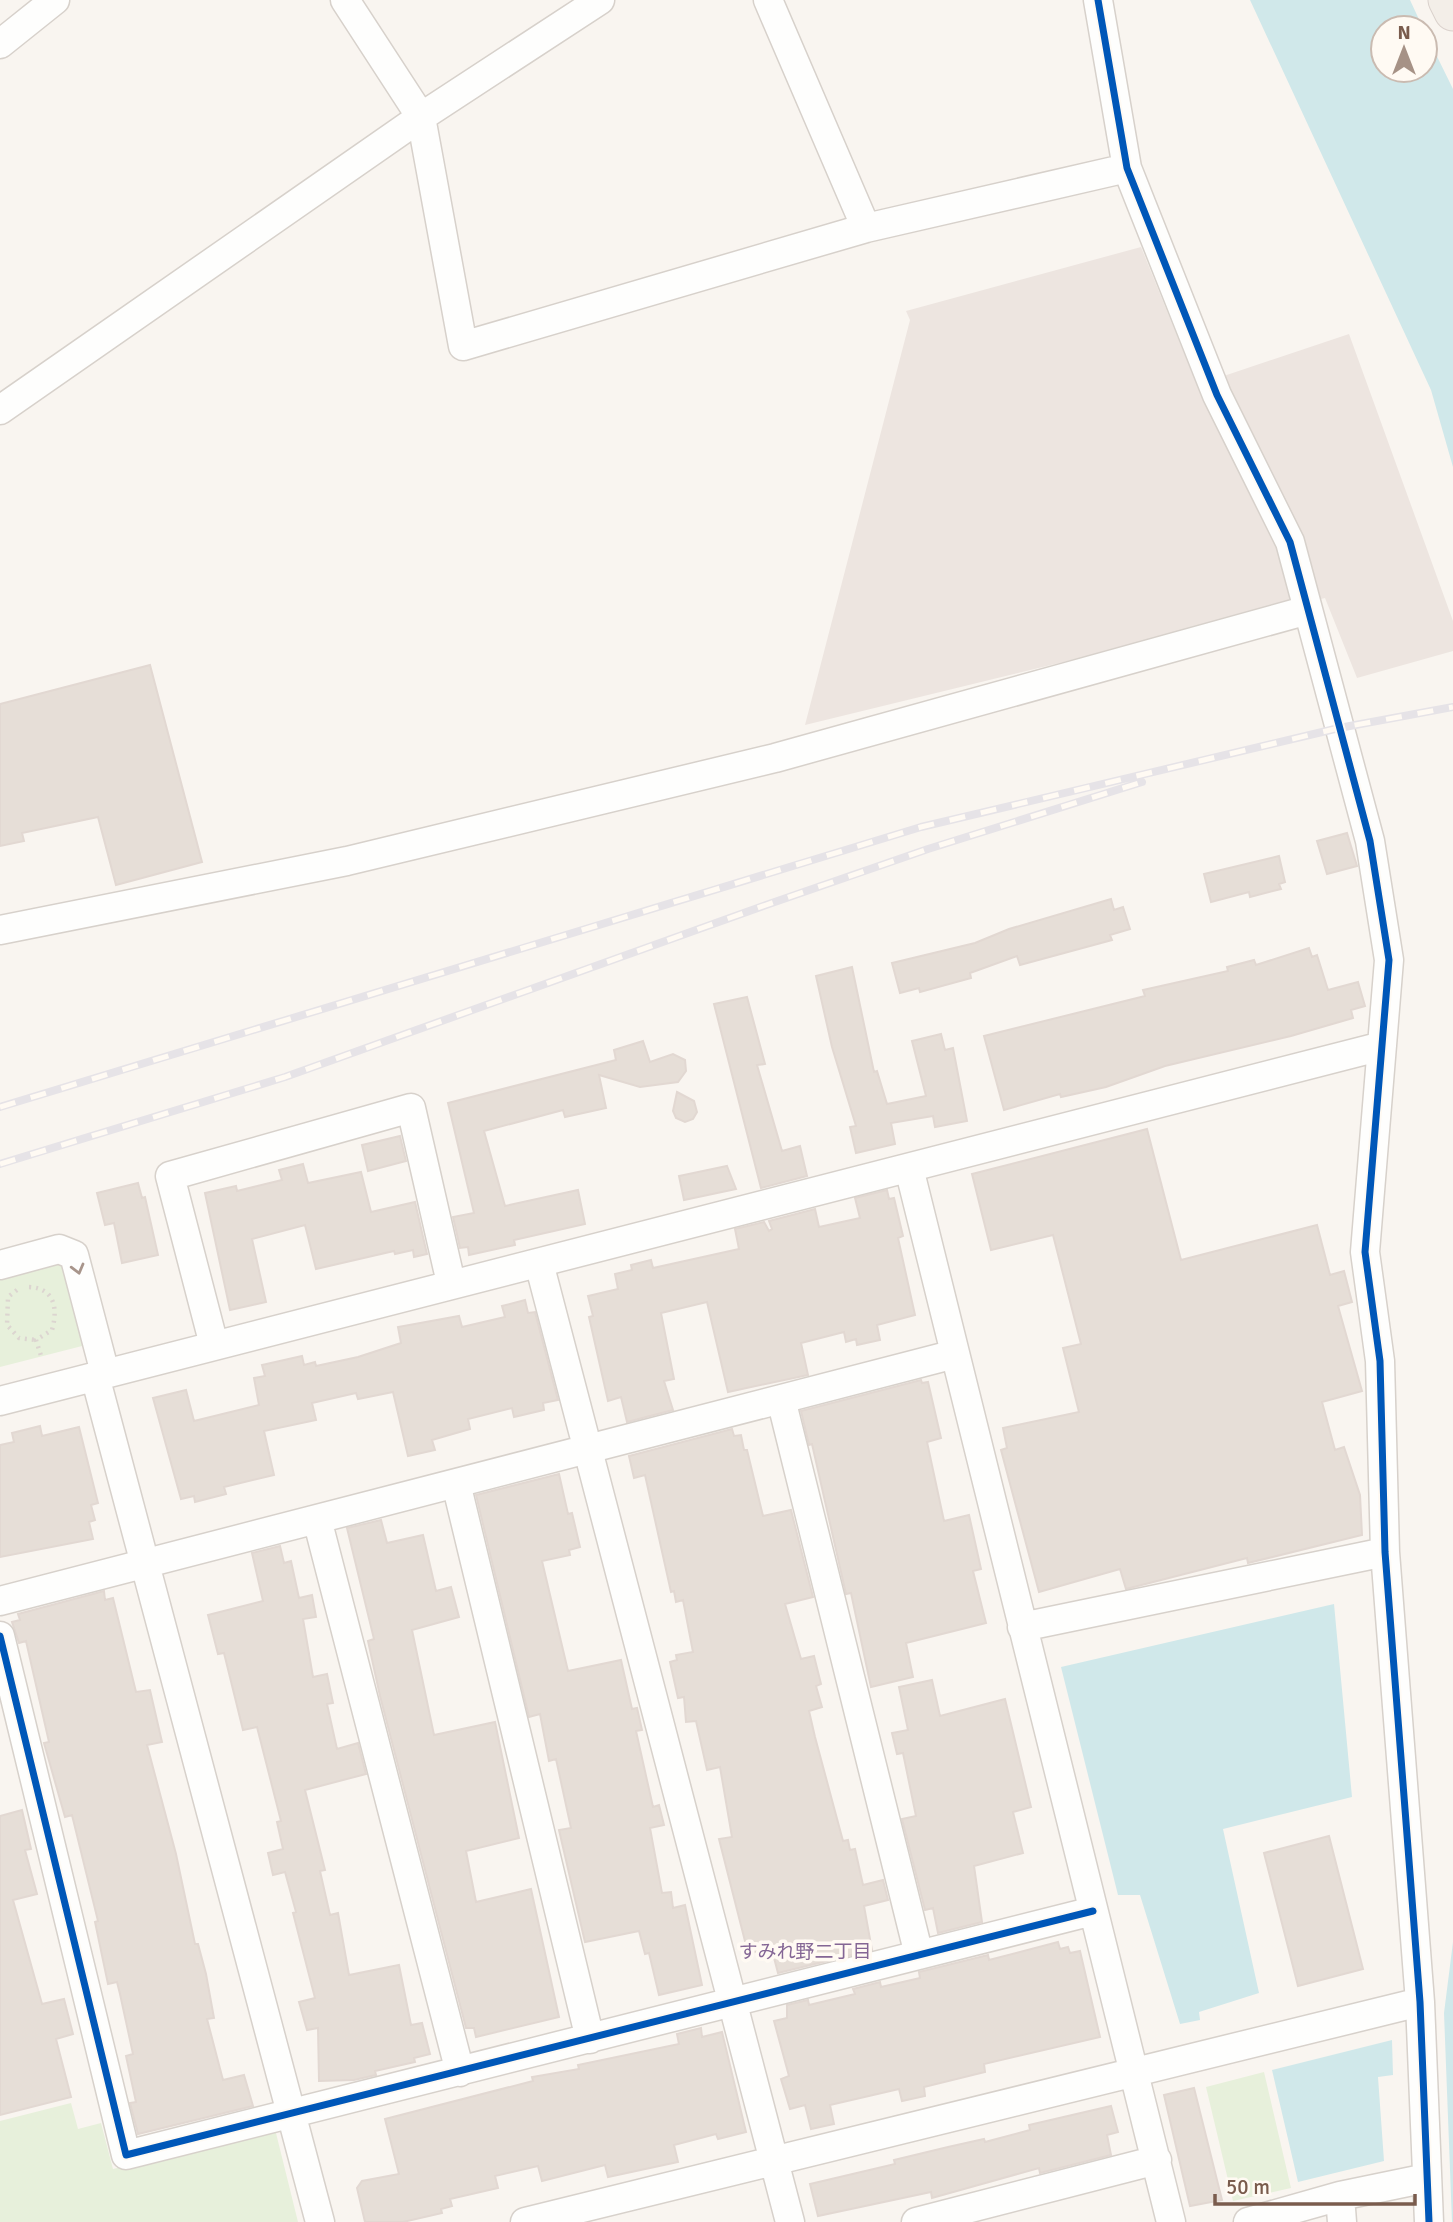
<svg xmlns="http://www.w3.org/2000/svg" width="1453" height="2222" font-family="Signika,'Noto Sans JP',sans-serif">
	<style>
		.industrial { fill: #ede5e0 }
		.green { fill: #e7f0db }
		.water { fill: #d0e8ea }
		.building { fill: #e6ded7; stroke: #e2d8d2; stroke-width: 2 }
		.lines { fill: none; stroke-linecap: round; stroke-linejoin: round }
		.minor-casing { stroke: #d7d1cb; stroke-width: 31 }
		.major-casing { stroke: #dad1cc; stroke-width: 39 }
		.path { stroke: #dcd5d0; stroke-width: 4.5; stroke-dasharray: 2 5; stroke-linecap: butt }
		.minor { stroke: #fefefd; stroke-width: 28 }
		.major { stroke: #f3eee8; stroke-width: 37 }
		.rail-casing { stroke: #e6e3e7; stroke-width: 8 }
		.rail { stroke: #fffaf3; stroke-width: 5; stroke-dasharray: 16; stroke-linecap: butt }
		.cycleway-casing { stroke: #fffaf3; stroke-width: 11 }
		.cycleway { stroke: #0057b8; stroke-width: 7 }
		.oneway { stroke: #a8958b }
		.labels { text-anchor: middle; stroke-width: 7; stroke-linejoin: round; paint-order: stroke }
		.neighbourhood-label { font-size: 19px; fill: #846695; stroke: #fffaf3 }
	</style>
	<rect width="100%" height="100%" fill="#f9f5f0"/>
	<path class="industrial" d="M1141 247 1197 385 1349 334 1453 621V651L1357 678 1325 598 805 725 910 320 906 311Z"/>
	<path class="green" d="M66 1262 86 1345 0 1367V1273Z
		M1264 2072 1291 2188 1233 2201 1206 2087Z
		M71 2103 78 2129 101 2123 113 2169 275 2129 298 2222H0V2121Z"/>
	<path class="water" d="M1250 0H1410L1423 28H1383V70H1425V32L1453 89V467L1431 390Z
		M1334 1604 1352 1797 1223 1829 1259 1993 1199 2012 1200 2020 1180 2024 1140 1895H1118L1061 1667Z
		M1453 1942V2222H1452L1444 2013Z
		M1392 2040 1393 2075 1378 2077 1384 2161 1298 2182 1272 2070Z"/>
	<path class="building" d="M150 665 202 862 116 885 98 817 22 833 24 841 0 846V704Z
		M1347 833 1357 866 1327 874 1317 841Z
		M1279 856 1285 882 1279 884 1281 889 1250 897 1249 892 1211 902 1204 874Z
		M1111 899 1114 910 1123 907 1130 929 1110 935 1112 940 1020 965 1017 956 970 973 971 978 920 992 919 988 900 993 892 963 975 943 1009 929Z
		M1309 948 1312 957 1317 955 1328 990 1358 982 1365 1006 1351 1010 1353 1018 1291 1036 1165 1066 1106 1087 1061 1097 1060 1094 1004 1110 984 1036 1145 996 1143 990 1228 971 1227 967 1254 960 1256 965Z
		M852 967 874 1072 877 1071 887 1104 926 1096 912 1041 941 1034 945 1050 953 1048 967 1121 935 1127 933 1116 891 1123 895 1144 856 1153 850 1127 856 1126 832 1047 816 976Z
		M747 997 765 1064 757 1065 782 1151 800 1146 807 1176 761 1188 714 1004Z
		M643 1041 650 1062 673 1054 685 1060 686 1071 678 1082 640 1087 599 1075 606 1108 565 1117 563 1110 484 1131 505 1206 578 1190 585 1224 514 1240 515 1245 469 1255 468 1247 460 1248 453 1217 474 1213 448 1103 616 1060 614 1050Z
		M677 1092 694 1101 697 1112 693 1119 685 1122 676 1118 673 1111Z
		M1147 1129 1181 1260 1317 1225 1330 1275 1344 1271 1352 1302 1338 1306 1362 1391 1322 1402 1335 1450 1344 1447 1360 1495 1362 1535 1248 1563 1247 1558 1126 1589 1120 1569 1039 1592 1001 1450 1007 1448 1003 1428 1079 1412 1063 1348 1081 1344 1053 1235 991 1250 972 1174Z
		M400 1136 406 1161 368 1171 362 1145Z
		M303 1164 308 1183 361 1172 371 1212 415 1202 427 1254 414 1257 413 1250 395 1254 394 1251 316 1269 305 1225 252 1239 266 1302 230 1310 205 1193 236 1186 237 1191 282 1180 279 1170Z
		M727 1166 736 1189 684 1200 679 1176Z
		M138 1183 142 1198 145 1197 158 1255 122 1263 114 1223 105 1225 97 1193Z
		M887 1190 889 1199 894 1198 903 1236 898 1238 915 1315 877 1325 880 1340 857 1345 856 1339 846 1342 844 1332 801 1343 808 1375 728 1392 707 1302 661 1313 674 1379 664 1381 673 1410 627 1422 621 1397 608 1401 589 1317 593 1316 588 1296 618 1289 615 1274 632 1270 631 1265 651 1260 653 1268 739 1249 735 1229 764 1222 769 1231 772 1229 769 1221 815 1209 819 1227 860 1218 855 1198Z
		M525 1300 528 1313 535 1312 558 1400 543 1403 544 1410 514 1417 512 1408 468 1419 470 1429 432 1440 435 1450 408 1456 393 1392 358 1399 356 1393 312 1403 316 1420 264 1431 274 1475 224 1487 226 1494 195 1502 194 1496 181 1499 153 1398 186 1390 194 1421 259 1405 254 1378 265 1376 262 1365 302 1356 304 1365 315 1362 316 1366 358 1357 401 1343 398 1327 459 1316 462 1327 505 1317 502 1306Z
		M921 1380 922 1383 928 1382 941 1438 927 1442 944 1521 969 1515 981 1569 973 1571 986 1623 906 1643 913 1677 871 1687 851 1593 846 1594 812 1444 809 1445 801 1411Z
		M40 1426 42 1436 79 1427 98 1503 91 1505 95 1520 89 1522 93 1539 0 1557V1445L14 1442 12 1433Z
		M732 1429 734 1436 741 1435 744 1450H747L763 1516 791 1510 813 1597 785 1604 801 1659 814 1656 821 1684 816 1686 822 1707 809 1711 815 1737 843 1841 848 1840 850 1850 855 1849 863 1885 883 1880 888 1900 864 1906 872 1950 778 1973 772 1950 748 1953 719 1839 732 1837 720 1767 707 1770 696 1721 686 1722 684 1697 678 1698 670 1662 677 1660 676 1655 693 1652 683 1600 676 1602 674 1591 671 1592 645 1475 634 1478 629 1456Z
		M559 1474 568 1514 572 1513 580 1547 569 1550 570 1555 542 1561 568 1671 621 1660 632 1709 637 1708 642 1730 636 1731 653 1807 659 1805 664 1825 650 1828 662 1893 671 1892 673 1908 685 1905 702 1985 659 1995 649 1953 645 1954 639 1931 585 1942 559 1830 571 1828 556 1759 549 1761 540 1714 529 1717 476 1495Z
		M381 1520 387 1543 423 1535 436 1591 451 1587 459 1617 412 1630 434 1735 495 1722 519 1838 466 1851 476 1902 531 1889 559 2017 476 2037 474 2028H466L380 1696 368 1641 374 1639 347 1528Z
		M280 1546 284 1563 291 1561 299 1598 312 1595 316 1617 303 1619 313 1677 327 1674 333 1703 327 1704 337 1749 358 1743 366 1774 305 1790 325 1870 320 1871 330 1915 338 1913 349 1975 399 1965 411 2025 422 2023 430 2054 414 2058 415 2062 375 2071 376 2075 354 2080 319 2081 318 2028 307 2030 299 2002 315 1998 293 1913 296 1912 285 1872 273 1875 268 1853 283 1849 277 1822 281 1821 257 1727 243 1730 224 1653 218 1654 208 1615 263 1601 252 1553Z
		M104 1591 105 1600 113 1598 136 1692 150 1690 162 1742 147 1745 176 1854 195 1944H198L206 1974 214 2018 207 2019 223 2080 244 2075 253 2106 138 2134 130 2103 136 2102 126 2056 133 2054 120 1994 117 1982 108 1984 95 1922 98 1921 72 1815 65 1817 44 1743 49 1742 26 1641 19 1643 12 1622 20 1620 18 1614Z
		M932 1680 940 1716 1005 1699 1031 1807 1013 1812 1023 1853 974 1866 982 1922 938 1933 933 1908 925 1910 902 1819 916 1816 903 1753 897 1754 892 1733 908 1730 899 1687Z
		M22 1810 31 1849 25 1850 37 1894 13 1900 42 2004 64 1999 73 2034 56 2039 71 2097 0 2115V1816Z
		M1329 1836 1363 1969 1298 1986 1264 1853Z
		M1058 1942 1060 1949 1068 1947 1070 1953 1080 1951 1100 2037 984 2064 985 2072 924 2087 925 2096 902 2101 899 2089 830 2105 834 2124 811 2129 805 2105 790 2109 781 2079 789 2076 774 2021 787 2018V2005L808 2000 809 2005 855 1994 853 1989 880 1982 881 1987 920 1978 919 1972 988 1955 989 1960Z
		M701 2028 702 2037 722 2032 746 2132 718 2139 716 2134 674 2145 678 2162 608 2177 605 2165 542 2181 538 2166 495 2176 498 2188 450 2199 452 2206 441 2209 442 2213 403 2222H365L357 2188 362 2181 399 2174 385 2119 533 2081 532 2077 579 2069 578 2065 679 2044 677 2034Z
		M1194 2088 1222 2200 1190 2206 1164 2095Z
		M1111 2106 1118 2132 1107 2135 1111 2155 1040 2173 1039 2168 932 2198 931 2192 818 2216 810 2184 895 2164 894 2160 948 2147 984 2139 985 2142 1030 2130 1029 2125Z"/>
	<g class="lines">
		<g class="minor-casing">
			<path id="minor" d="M345 0 421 117 463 346 866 228
				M768 0 866 228 1127 168
				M1098 0 1127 168 1217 395 1290 542 1370 841 1389 960 1365 1252 1380 1361 1385 1552 1420 2002 1429 2222
				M0 44 55 0
				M0 410 421 117 600 0
				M0 930 347 861 775 758 1308 610
				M909 1168 1171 2222
				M539 1263 790 2222
				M0 1265 59 1249 74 1255 105 1373
				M214 1345 170 1176 411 1108 451 1283
				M95 1376 320 2222
				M781 1399 919 1955
				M0 1401 1382 1046
				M456 1483 590 2039
				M317 1519 460 2072
				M0 1601 955 1354
				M1022 1627 1385 1552
				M0 1636 126 2155 1093 1911
				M1340 2196 1342 2222
				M525 2222 1420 2002
				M916 2222 1157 2160
				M1248 2222 1340 2196 1427 2178"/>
		</g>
		<g class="major-casing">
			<path id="major" d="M1447 0 1453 12"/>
		</g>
		<path class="path" d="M29 1287C55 1288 58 1309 52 1330L36 1340 42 1359
			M17 1290 8 1297 7 1325 19 1338 36 1340"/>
		<use href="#minor" class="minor"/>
		<use href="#major" class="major"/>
		<g class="rail-casing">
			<path id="rail" d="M0 1107 921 827 1339 728 1453 707
				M0 1164 285 1077 766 905 928 849 1142 782"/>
		</g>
		<use href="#rail" class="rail"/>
		<g class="cycleway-casing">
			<path id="cycleway" d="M1098 0 1127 168 1217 395 1290 542 1370 841 1389 960 1365 1252 1380 1361 1385 1552 1420 2002 1429 2222
				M0 1636 126 2155 1093 1911"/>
		</g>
		<use href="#cycleway" class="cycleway"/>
	</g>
	<defs><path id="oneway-chevron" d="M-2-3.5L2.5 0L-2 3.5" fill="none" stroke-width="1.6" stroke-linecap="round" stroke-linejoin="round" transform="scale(1.75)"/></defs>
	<use class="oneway" href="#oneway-chevron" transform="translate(78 1269) rotate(75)"/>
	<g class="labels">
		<g class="neighbourhood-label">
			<text x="805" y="1958">すみれ野二丁目</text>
		</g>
	</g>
	<g transform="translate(1404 49)"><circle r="33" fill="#fffaf3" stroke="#cabbb1" stroke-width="2"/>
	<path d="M0-5L12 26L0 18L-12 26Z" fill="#a69286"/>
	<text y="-10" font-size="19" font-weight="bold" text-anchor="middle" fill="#7a5c4d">N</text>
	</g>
	<path d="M1215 2194v10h200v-10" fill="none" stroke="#7a5c4d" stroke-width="3.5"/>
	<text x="1226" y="2194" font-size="21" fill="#7a5c4d" stroke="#fffaf3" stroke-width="5" paint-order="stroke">50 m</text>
</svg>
